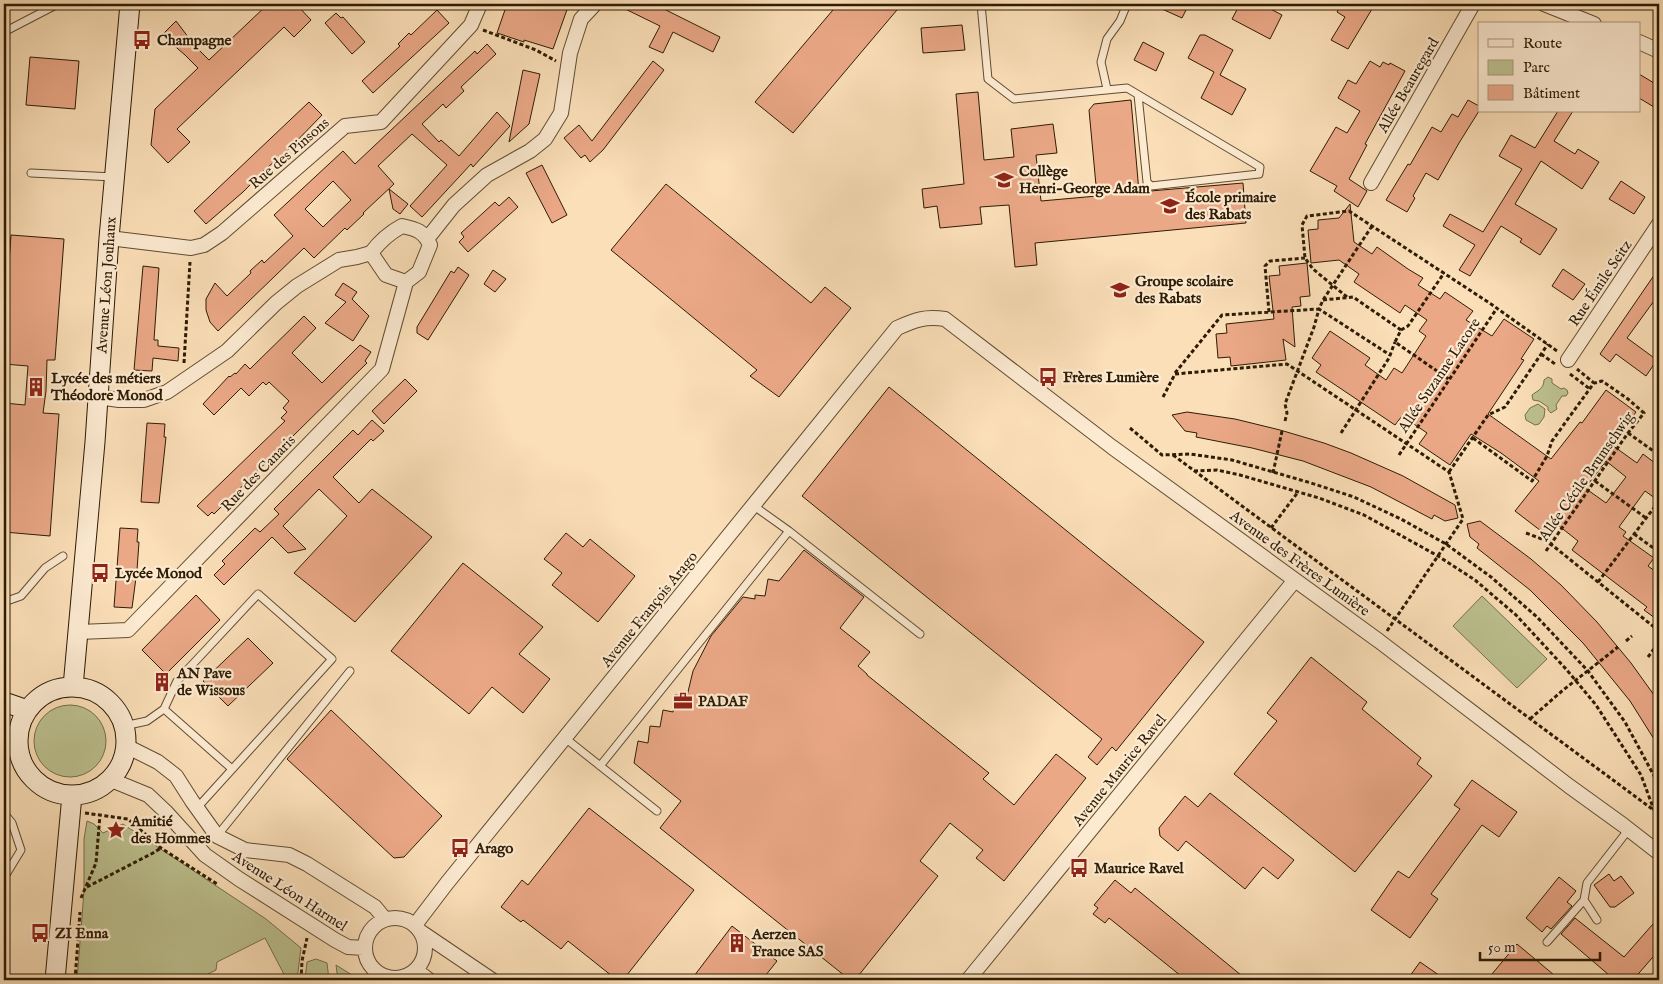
<svg xmlns="http://www.w3.org/2000/svg" width="1663" height="984" font-family="'IM FELL English',serif">
	<style>
		.green { fill: #bdc290; stroke: #756f4a }
		.building { fill: #eba887; stroke: #2d1c04; fill-rule: evenodd }
		.lines { fill: none; stroke-linecap: round; stroke-linejoin: round }
		.lane-casing { stroke: #604d31; stroke-width: 9 }
		.street-casing { stroke: #604d31; stroke-width: 16 }
		.secondary-casing { stroke: #2d1c04; stroke-width: 21 }
		.path { stroke: #2d1c04; stroke-width: 3; stroke-dasharray: 4 2.5; stroke-linecap: butt }
		.lane { stroke: #fcead1; stroke-width: 7 }
		.street { stroke: #fcead1; stroke-width: 14 }
		.secondary { stroke: #fcead1; stroke-width: 19 }
		.labels { text-anchor: middle; stroke-width: 4.5; stroke-linejoin: round; paint-order: stroke }
		.poi-label { font-size: 15px; font-weight: bold; fill: #2d1c04; stroke: #fcead1; text-anchor: start }
		.street-label { font-size: 15px; fill: #2d1c04; stroke: #fcead1 }
	</style>
	<rect width="100%" height="100%" fill="#fbdfb8"/>
	<filter id="stains"><feTurbulence type="fractalNoise" baseFrequency=".004" numOctaves="4"/><feColorMatrix values="0 0 0 0 .2 0 0 0 0 .09 0 0 0 0 .02 0 0 0 .5 -.17"/></filter>
	<radialGradient id="worn" r=".72"><stop offset=".6" stop-color="#630" stop-opacity="0"/><stop offset="1" stop-color="#630" stop-opacity=".3"/></radialGradient>
	<path class="green" d="M1548 377 1552 379V383L1561 389 1564 388 1567 390 1568 393 1566 396H1562L1556 405 1557 409 1551 413 1548 410V407L1539 401 1533 400 1532 395C1537 391 1544 389 1544 380Z
		M1538 404 1545 409 1544 417 1539 424 1535 425 1526 420 1525 415 1530 408Z
		M1482 596 1547 659 1517 688 1453 626Z
		M34 741a36 36 0 1 1 72 0a36 36 0 1 1-72 0Z
		M87 821 94 824 103 833 123 824 266 919 301 948 297 980H287L265 938 217 962 216 970 196 980H77L84 891V839Z
		M316 959 327 963 329 980H305L307 962Z
		M336 965 360 980H338Z"/>
	<path class="building" d="M268 4H296L311 20 294 37 284 27 177 129 190 142 168 163 151 145 155 109 198 68 185 55 162 35 176 21 195 46 209 60Z
		M507 4H569L553 49 524 40V42L497 33Z
		M615 4H654L720 37 713 52 673 32 663 53 649 47 660 26Z
		M838 4H902L793 133 755 102Z
		M1151 4H1189L1182 18Z
		M1240 4H1261L1282 15 1270 39 1232 19Z
		M1341 4H1375L1348 49 1331 40 1345 17 1337 12Z
		M437 10 449 23 373 93 362 81 400 46 398 44 409 33 411 35Z
		M336 13 341 18 343 17 365 42 352 54 325 23Z
		M962 25 965 50 923 53 921 28Z
		M1200 35H1205L1233 50 1220 75 1246 89 1232 115 1201 98 1214 72 1188 58Z
		M1143 42 1164 53 1156 71 1134 60Z
		M487 44 496 54 461 87 464 91 446 108 443 104 422 124 439 142 441 140 459 156 497 112 510 126 473 167 471 164 422 217 410 206 447 165 412 134 378 166 394 184 363 213 364 214 347 230 345 228 314 258 304 248 218 331 210 322 206 310V299L215 283 227 296 251 273 250 271 262 260 264 263 293 236 274 215 343 151 355 164 475 51 477 54ZM333 181 351 200 323 227 305 209Z
		M30 57 79 61 75 109 26 105Z
		M653 61 664 70 603 150 590 162 585 155 581 158 564 138 579 125 592 141Z
		M1370 61 1380 67 1383 62 1389 65 1390 63 1405 71 1365 144 1367 145 1349 179 1367 191 1358 207 1334 191 1337 186 1310 171 1336 127 1347 133 1360 111 1338 98 1348 80 1356 84Z
		M523 70 540 74 529 124 509 142Z
		M1639 74 1659 86V110L1639 98Z
		M978 92 984 160 1014 157 1011 129 1053 124 1057 153 1036 155 1041 201 1097 196 1089 110 1094 104 1131 100 1139 192 1243 183 1246 223 1035 243 1037 265 1015 267 1009 205 980 207 982 224 940 228 937 206 924 208 922 189 964 184 956 94Z
		M1468 100 1479 106V111L1459 143 1438 180 1426 173 1413 196 1415 198 1407 212 1386 200 1408 164 1410 165 1432 127 1441 132 1452 114 1458 117Z
		M309 102 322 115 287 151 255 178 256 179 243 192 206 224 194 211Z
		M1558 111H1573L1554 141 1575 154 1578 149 1599 162 1582 189 1541 161 1515 204 1557 229 1540 255 1520 242 1522 239 1501 226 1470 276 1459 270 1475 245 1443 226 1450 214 1483 232 1522 169 1499 156 1511 135 1535 148Z
		M542 165 567 215 552 223 526 173Z
		M1621 181 1645 197 1634 214 1609 199Z
		M666 184 811 303 825 287 851 308 779 397 750 376 757 370 611 250Z
		M389 189 408 204 400 214 393 209Z
		M509 197 518 207 468 252 459 242 464 237 461 233 495 202 499 206Z
		M1350 204 1354 242 1372 254 1377 247 1408 269 1423 278 1418 285 1440 299 1445 292 1473 311 1466 320 1492 336 1504 319 1534 339 1521 359 1524 360 1488 414 1551 459 1580 422 1582 423 1606 390 1636 412 1612 445 1637 463 1643 454 1659 466V501L1645 491 1619 527 1626 532 1623 536 1654 558 1648 566 1659 574V621L1644 610 1647 607 1572 550 1578 541 1554 522 1545 534 1515 511 1539 481 1501 453 1471 434 1450 465 1419 444 1427 433 1402 416 1395 425 1316 372 1321 365 1312 358 1330 331 1370 358 1365 365 1386 380 1394 368 1402 373 1426 336 1419 331 1427 320 1405 305 1400 313 1354 282 1359 274 1339 260 1311 263 1308 230 1318 229V220L1339 218ZM1606 461 1626 477 1606 503 1585 488Z
		M11 235 64 239 55 360H47L46 391 43 413 59 414 50 536 4 532V403L25 405 28 366 4 364V330L6 300H4V278H8Z
		M1307 263 1310 296 1300 297 1301 306 1292 307 1295 347 1283 339 1286 360 1231 366 1230 357 1218 358 1216 334 1227 333 1226 324 1274 319 1269 276 1280 275 1279 266Z
		M143 266 159 268 154 340H158V346L179 348 178 361 153 358 152 371 134 370Z
		M458 267 469 275 428 340 417 333V327L451 271 454 273Z
		M1659 268V294L1627 338 1657 360 1646 376 1616 354 1610 362 1600 354Z
		M1563 269 1585 284 1573 300 1552 286Z
		M493 270 506 279 495 292 484 284Z
		M343 283 357 292 352 299 369 316 353 341 325 323 346 302 335 295Z
		M304 316 316 328 292 353 322 383 360 345 371 352 365 361 367 363 214 514 212 512 208 516 197 506 285 421 281 418 287 412 283 408 289 401 269 382 266 385 263 382 249 396 241 388 214 415 203 404 229 376 230 377 235 373 236 374 245 364 250 369Z
		M405 379 417 391 384 424 372 411Z
		M889 387 1204 642 1116 751 1112 747 1097 765 1088 757 1102 739 802 496Z
		M1187 412 1235 419 1280 430 1324 443 1351 453 1403 476 1455 505 1458 518 1445 521 1434 515 1432 519 1371 487 1303 461 1252 448 1196 437 1197 433 1185 431 1172 415Z
		M372 420 384 431 373 441 371 439 333 477 359 503 372 489 432 537 355 622 294 573 347 516 319 489 283 526 306 549 288 553 272 537 224 585 214 575 225 564 222 561 255 528 260 532 279 514 274 509 353 430 358 435Z
		M147 423 165 424 164 437H166L159 503 141 502Z
		M1480 521 1531 559 1561 585 1597 622 1631 663 1659 702V747L1630 701 1583 643 1530 590 1477 548 1479 544 1470 537 1467 524Z
		M120 528 138 529 137 542H139L137 570 132 608 114 607Z
		M566 533 583 547 590 539 635 576 598 622 552 585 562 573 544 559Z
		M804 550 864 597 840 628 870 652 858 666 867 674V675L989 773 983 779 1014 805 1056 754 1086 778 1004 881 976 858 983 850 950 823 920 861 938 876 855 980H850L660 828 681 801 634 763 638 741 648 743 650 726 660 727 663 710 673 712 675 695 687 696 693 671 711 636 743 597 755 599V595L765 596 768 579 779 581Z
		M463 563 543 627 519 654 550 679 523 713 492 687 469 714 391 651Z
		M196 595 220 620 166 674 142 650Z
		M248 638 273 663 228 706 203 681Z
		M1311 657 1367 702 1362 709 1421 758 1417 764 1432 776 1355 872 1234 774 1277 721 1267 713Z
		M331 710 442 816 404 857 394 858 287 759Z
		M1472 780 1517 812 1499 837 1482 825 1431 894 1438 899 1410 938 1371 910 1398 871 1409 878 1460 809 1454 805Z
		M1210 793 1294 860 1278 879 1263 867 1245 889 1186 841 1178 851 1160 836 1159 828 1185 796 1198 807Z
		M589 808 694 890 623 980H617L568 941 561 949 523 920 521 922 501 907 522 880 528 885Z
		M1609 874 1614 881 1621 876 1634 893 1615 907H1610L1594 885Z
		M1559 877 1576 891 1567 902 1572 906 1551 929 1547 926 1542 932 1526 918Z
		M1115 880 1131 893 1135 888 1247 980H1186L1109 918 1105 923 1093 914 1098 908 1094 905Z
		M1575 918 1624 957 1653 924 1659 930V950L1633 980H1604L1609 975 1561 934Z
		M732 926 777 961 762 980H691Z
		M1517 944 1560 980H1487Z
		M1420 962 1446 980H1407Z"/>
	<g class="lines">
		<g class="lane-casing">
			<path id="lane" d="M981 4 988 79 1014 99 1127 88 1260 167 1259 174 1151 186 1147 182 1138 95
				M4 32 58 4
				M1107 89 1101 62 1107 39 1120 21 1127 4
				M31 173 114 177
				M789 531 920 634
				M4 602 21 596 45 568 63 556
				M164 709 232 769
				M124 726 147 721 164 709 177 681 258 594 332 659 197 808
				M565 738 657 811
				M600 766 789 531 754 506
				M4 813 12 823 21 850 4 878
				M217 836 350 671
				M1597 920 1584 900 1587 883 1629 829
				M1547 942 1584 900"/>
		</g>
		<g class="street-casing">
			<path id="street" d="M1544 4 1594 24
				M1639 42 1659 51
				M1371 183 1473 4
				M402 226C416 229 424 231 430 245L419 272 406 282 386 275 371 253C380 241 389 233 402 226Z
				M109 238 191 248 204 245 222 233 345 126 381 122 471 25 480 4
				M427 239 454 205 487 175 530 151 545 139 561 113 570 53 581 19 595 4
				M1568 360 1659 224
				M98 397 119 400H144L167 392 227 351 276 303 297 286 339 260 357 257 371 253
				M79 632 128 630 382 369 406 282
				M126 746 158 762 176 776 192 801 217 836 245 850 289 855 307 864 375 907 385 919
				M109 779 148 795 165 811 205 855 239 879 335 940 348 947 364 948
				M365 948a30 30 0 1 1 60 0a30 30 0 1 1-60 0Z
				M415 925 447 883 897 328C915 320 925 316 945 319L1112 447 1379 641 1569 786 1623 825 1659 853
				M421 932 492 980
				M416 970 429 980
				M968 980 1295 580"/>
		</g>
		<g class="secondary-casing">
			<path id="secondary" d="M73 687 95 442 109 238 130 4
				M18 741a54 54 0 1 1 108 0a54 54 0 1 1-108 0Z
				M4 702 27 710
				M55 980 72 795"/>
		</g>
		<path class="path" d="M483 30 536 50 556 61
			M1347 297 1313 269 1305 258 1302 225 1307 216 1349 211 1491 304 1557 351
			M1323 300 1353 297 1401 330 1395 342 1450 380
			M1269 312 1265 266 1270 261 1305 258
			M1401 330 1408 326 1444 273
			M1541 354 1555 364
			M184 363 190 262
			M1175 373 1222 315 1319 309 1323 300 1372 226
			M1570 374 1590 389
			M1163 397 1175 374 1287 364 1449 472 1463 519 1387 631
			M1285 421 1287 413 1285 404 1314 327 1319 309 1390 355
			M1130 428 1162 455 1190 454 1232 460 1311 483 1354 497 1401 519 1446 544 1491 577 1537 617 1588 671 1625 722 1659 785
			M1341 433 1389 358 1395 342
			M1628 433 1659 455
			M1473 438 1532 481 1547 456 1552 441 1594 383 1577 369
			M1173 455 1659 814
			M1399 455 1497 308
			M1194 471 1217 470 1240 475 1319 498 1364 515 1438 556 1475 580 1516 615 1566 669 1596 705 1641 775 1654 810
			M1449 472 1488 415 1505 407 1548 344
			M1273 473 1282 431
			M1595 481 1646 518
			M1655 506 1659 509
			M1271 528 1298 492
			M1526 533 1547 541 1659 631
			M1634 534 1659 552
			M1546 551 1628 433 1644 413 1628 399 1602 381 1595 383
			M1598 582 1659 501
			M1626 641 1632 636
			M1648 657 1659 642
			M1530 719 1562 691 1618 647
			M85 813 128 819 161 848 217 884
			M87 887 153 853 161 848
			M81 898 96 863 100 815
			M75 980 80 912
			M301 980 302 961 307 938"/>
		<use href="#lane" class="lane"/>
		<use href="#street" class="street"/>
		<use href="#secondary" class="secondary"/>
	</g>
	<defs>
		<g id="bus-bare" transform="scale(1.5)"><path d="M-5-6H5V4H4V6H2V4H-2V6H-4V4H-5ZM-3.5-4V0h7V-4ZM-3.5 1.2v1.5H-2V1.2ZM2 1.2v1.5H3.5V1.2Z" fill="#8f2418" stroke="#fcead1" stroke-width="2.5" paint-order="stroke"/></g>
		<g id="school-bare" transform="scale(1.5)"><path d="M0-5L7-2L0 1L-7-2ZM-4 1L0 2.5L4 1V4Q0 6-4 4Z" fill="#8f2418" stroke="#fcead1" stroke-width="2.5" paint-order="stroke"/></g>
		<g id="building-bare" transform="scale(1.5)"><path d="M-4-6H4V6H1V3H-1V6H-4ZM-2.5-4.3h1.7v1.8h-1.7ZM.8-4.3h1.7v1.8H.8ZM-2.5-1h1.7V.8h-1.7ZM.8-1h1.7V.8H.8Z" fill="#8f2418" stroke="#fcead1" stroke-width="2.5" paint-order="stroke"/></g>
		<g id="office-bare" transform="scale(1.5)"><path d="M-6-3h4V-5.5h4V-3h4V5H-6ZM-1-4.5V-3h2v-1.5ZM-6 0V1H6V0Z" fill="#8f2418" stroke="#fcead1" stroke-width="2.5" paint-order="stroke"/></g>
		<g id="sight-bare" transform="scale(1.5)"><path d="M0-6L1.8-2.2L6-1.7L2.9 1.2L3.7 5.4L0 3.3L-3.7 5.4L-2.9 1.2L-6-1.7L-1.8-2.2Z" fill="#8f2418" stroke="#fcead1" stroke-width="2.5" paint-order="stroke"/></g>
	</defs>
	<g fill-rule="evenodd">
		<use href="#bus-bare" x="142" y="40"/>
		<use href="#school-bare" x="1004" y="180"/>
		<use href="#school-bare" x="1170" y="206"/>
		<use href="#school-bare" x="1120" y="290"/>
		<use href="#bus-bare" x="1048" y="377"/>
		<use href="#building-bare" x="36" y="387"/>
		<use href="#bus-bare" x="100" y="573"/>
		<use href="#building-bare" x="162" y="682"/>
		<use href="#office-bare" x="683" y="701"/>
		<use href="#sight-bare" x="116" y="830"/>
		<use href="#bus-bare" x="460" y="848"/>
		<use href="#bus-bare" x="1079" y="868"/>
		<use href="#bus-bare" x="40" y="933"/>
		<use href="#building-bare" x="737" y="943"/>
	</g>
	<g class="labels">
		<g class="poi-label">
			<text x="157" y="45">Champagne</text>
			<text x="1019" y="176">Collège<tspan x="1019" dy="17">Henri-George Adam</tspan></text>
			<text x="1185" y="202">École primaire<tspan x="1185" dy="17">des Rabats</tspan></text>
			<text x="1135" y="286">Groupe scolaire<tspan x="1135" dy="17">des Rabats</tspan></text>
			<text x="1063" y="382">Frères Lumière</text>
			<text x="51" y="383">Lycée des métiers<tspan x="51" dy="17">Théodore Monod</tspan></text>
			<text x="115" y="578">Lycée Monod</text>
			<text x="177" y="678">AN Pave<tspan x="177" dy="17">de Wissous</tspan></text>
			<text x="698" y="706">PADAF</text>
			<text x="131" y="826">Amitié<tspan x="131" dy="17">des Hommes</tspan></text>
			<text x="475" y="853">Arago</text>
			<text x="1094" y="873">Maurice Ravel</text>
			<text x="55" y="938">ZI Enna</text>
			<text x="752" y="939">Aerzen<tspan x="752" dy="17">France SAS</tspan></text>
		</g>
		<g class="street-label">
			<text transform="translate(1408 85) rotate(-60)" y="5">Allée Beauregard</text>
			<text transform="translate(289 153) rotate(-41)" y="5">Rue des Pinsons</text>
			<text transform="translate(1600 283) rotate(-56)" y="5">Rue Émile Seitz</text>
			<text transform="translate(106 285) rotate(-86)" y="5">Avenue Léon Jouhaux</text>
			<text transform="translate(1439 375) rotate(-56)" y="5">Allée Suzanne Lacore</text>
			<text transform="translate(258 473) rotate(-46)" y="5">Rue des Canaris</text>
			<text transform="translate(1586 476) rotate(-55)" y="5">Allée Cécile Brumschwig</text>
			<text transform="translate(1300 563) rotate(36)" y="5">Avenue des Frères Lumière</text>
			<text transform="translate(649 609) rotate(-51)" y="5">Avenue François Arago</text>
			<text transform="translate(1119 770) rotate(-51)" y="5">Avenue Maurice Ravel</text>
			<text transform="translate(290 891) rotate(33)" y="5">Avenue Léon Harmel</text>
		</g>
	</g>
	<rect width="1663" height="984" fill="none" stroke="#fbdfb8" stroke-width="20"/>
	<rect x="5" y="5" width="1653" height="974" fill="none" stroke="#2d1c04" stroke-width="2.5"/>
	<rect x="10" y="10" width="1643" height="964" fill="none" stroke="#2d1c04"/>
	<rect x="1478" y="22" width="162" height="90" fill="#fcead1" stroke="#a9987f"/>
	<rect x="1488" y="39" width="25" height="8" fill="#fcead1" stroke="#a9987f"/>
	<text x="1523" y="48" font-size="15" fill="#2d1c04">Route</text>
	<rect x="1488" y="60" width="25" height="15" fill="#bdc290" stroke="#a9987f"/>
	<text x="1523" y="72" font-size="15" fill="#2d1c04">Parc</text>
	<rect x="1488" y="85" width="25" height="15" fill="#eba887" stroke="#a9987f"/>
	<text x="1523" y="98" font-size="15" fill="#2d1c04">Bâtiment</text>
	<path d="M1480 952v8h120v-8" fill="none" stroke="#2d1c04" stroke-width="2.5"/>
	<text x="1488" y="952" font-size="15" fill="#2d1c04" stroke="#fcead1" stroke-width="4" paint-order="stroke">50 m</text>
	<rect width="100%" height="100%" filter="url(#stains)"/>
	<rect width="100%" height="100%" fill="url(#worn)"/>
</svg>
